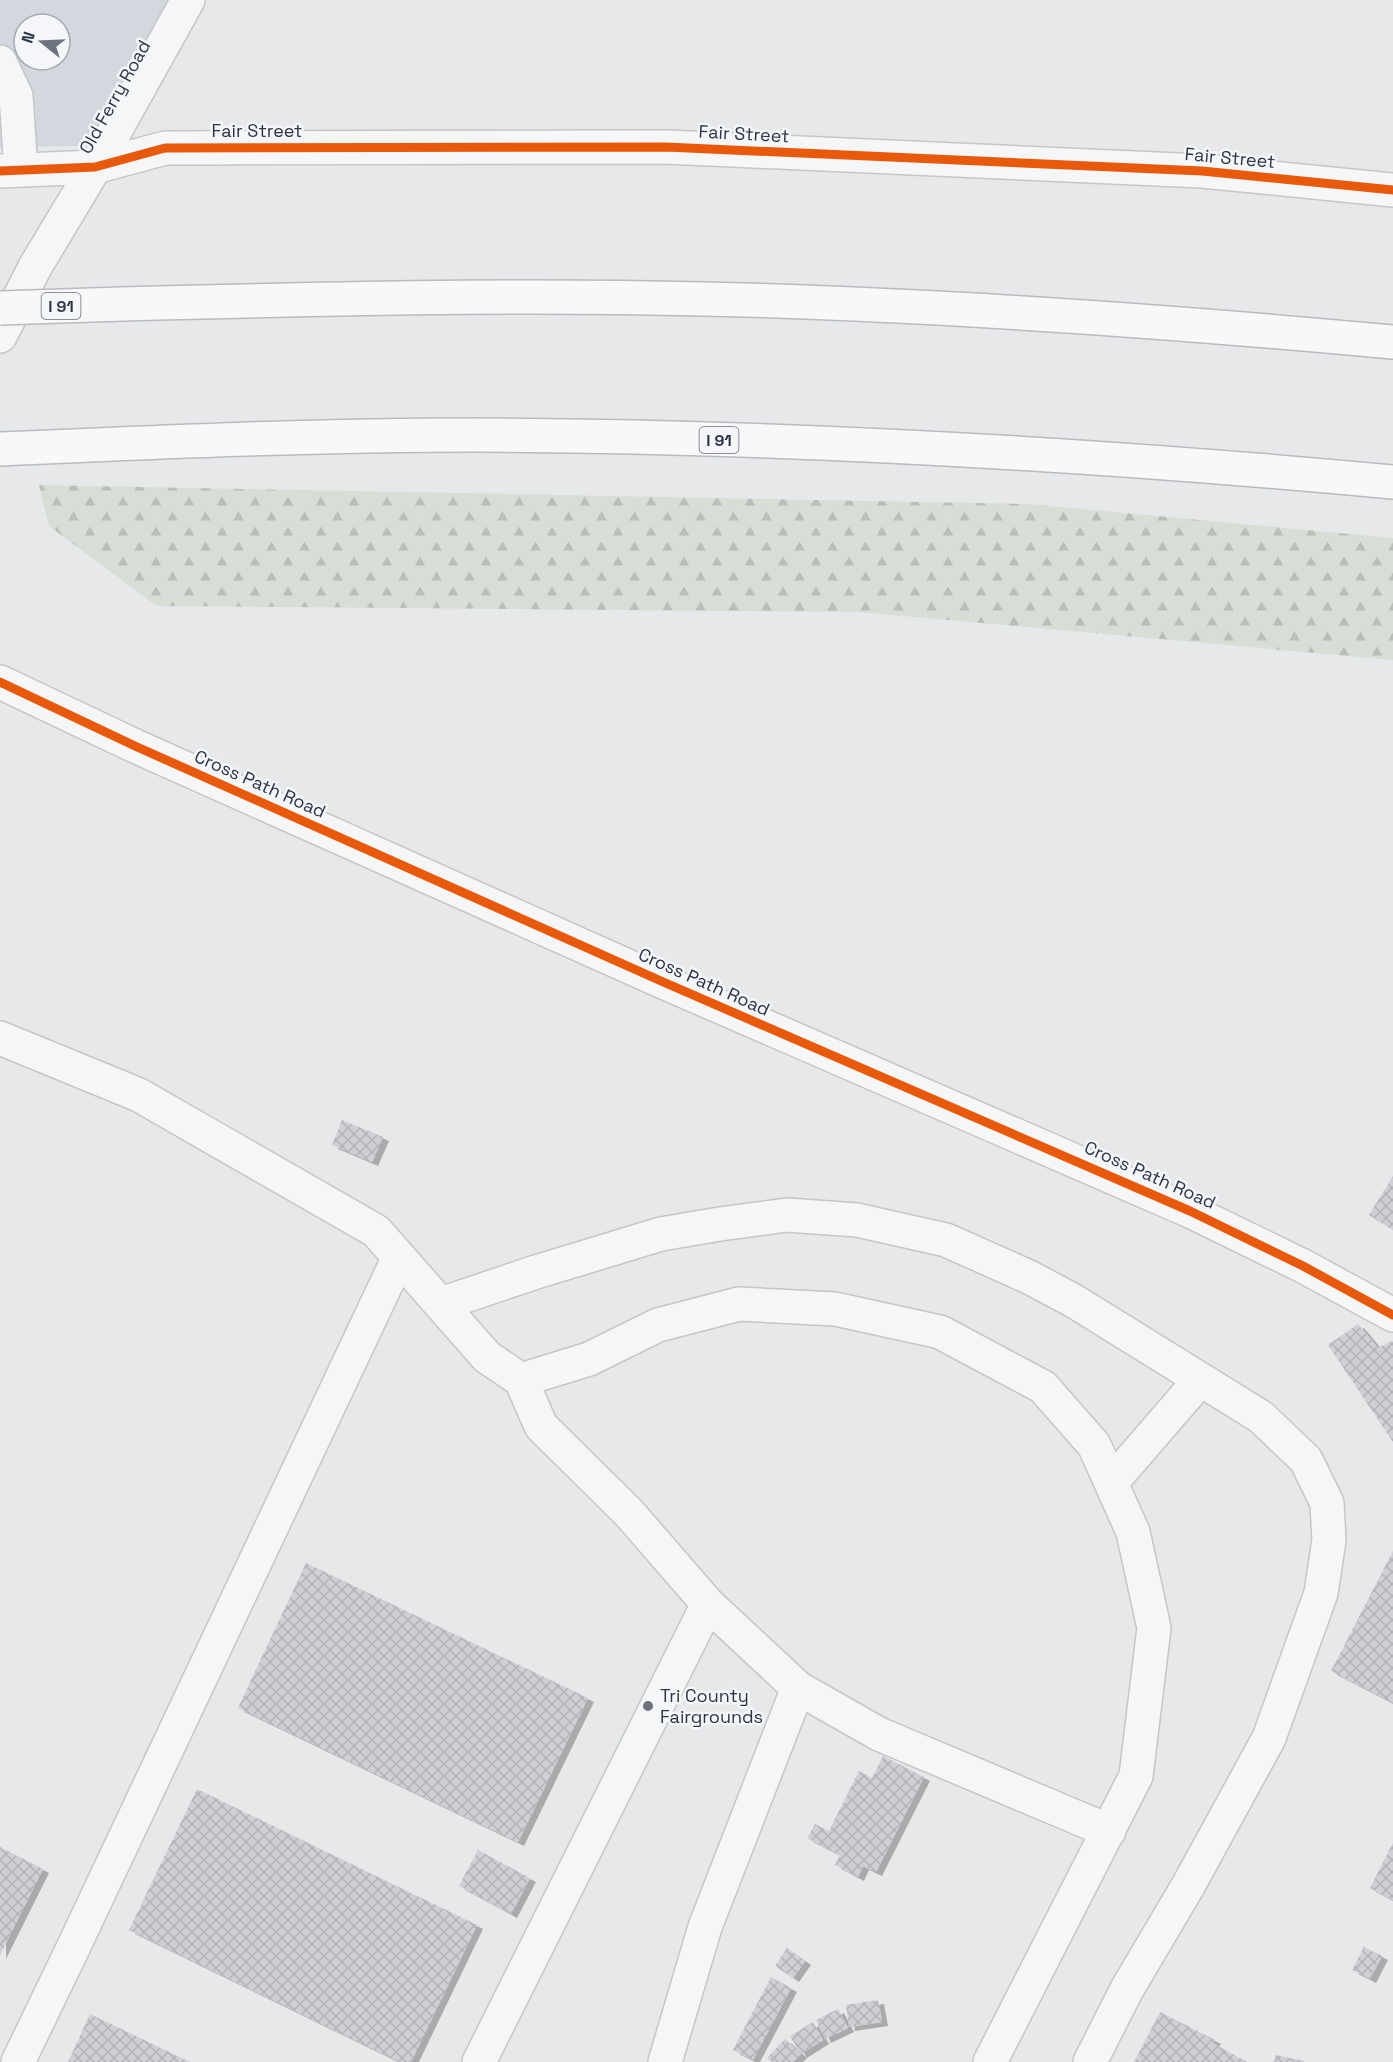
<svg xmlns="http://www.w3.org/2000/svg" width="1393" height="2062" font-family="'Space Grotesk',sans-serif">
	<style>
		.built { fill: #d4d7dd; fill-rule: evenodd }
		.forest { fill: url(#forest-firs) }
		.building { fill: url(#building-cross-hatch); filter: url(#shadow) }
		.lines { fill: none; stroke-linecap: round; stroke-linejoin: round }
		.minor-casing { stroke: #c4c6c8; stroke-width: 36 }
		.highway-casing { stroke: #b8bbbf; stroke-width: 36 }
		.minor { stroke: #f5f6f7; stroke-width: 33 }
		.highway { stroke: #f8f8f8; stroke-width: 33 }
		.highway-bridge-casing { stroke: #b8bbbf; stroke-width: 36; stroke-linecap: butt }
		.highway-bridge { stroke: #f8f8f8; stroke-width: 33 }
		.cycleway-casing { stroke: #f4f6f9; stroke-width: 13 }
		.cycleway { stroke: #e8590c; stroke-width: 9 }
		.poi-dot { fill: #6c737f; stroke: #f4f6f9; stroke-width: 2 }
		.labels { text-anchor: middle; stroke-width: 5; stroke-linejoin: round; paint-order: stroke }
		.shield { fill: #f4f6f9; stroke: #676e7b; stroke-width: 1.5 }
		.shield-label { font-size: 16px; font-weight: bold; fill: #2b3445 }
		.street-label { font-size: 18px; fill: #2b3445; stroke: #f4f6f9 }
		.poi-label { font-size: 18px; fill: #2b3445; stroke: #f4f6f9; text-anchor: start }
	</style>
	<defs>
		<pattern id="forest-firs" width="22" height="20" patternUnits="userSpaceOnUse" patternTransform="scale(1.5)"><rect width="22" height="20" fill="#d6ded6"/><path d="M5 1l3.5 6h-7zM16 11l3.5 6h-7z" fill="#b8bfb9"/></pattern>
		<pattern id="building-cross-hatch" width="8" height="8" patternUnits="userSpaceOnUse" patternTransform="scale(1.5)"><rect width="8" height="8" fill="#ced0d3"/><path d="M0 0l8 8M0 8l8-8" fill="none" stroke="#b1b3b6"/></pattern>
		<filter id="shadow"><feDropShadow dx="6" dy="4" stdDeviation="0" flood-color="#0004"/></filter>
	</defs>
	<rect width="100%" height="100%" fill="#e6e8ea"/>
	<path class="built" d="M0 0H171L97 130 88 138 77 146 0 147ZM24 24H60V60H24Z"/>
	<path class="forest" d="M39 485 1028 504 1393 538V660L859 612 157 606 49 526Z"/>
	<path class="building" d="M342 1120 383 1137 372 1162 332 1145Z
		M1393 1176V1230L1369 1215Z
		M1358 1324 1378 1348 1392 1341 1393 1342V1442L1328 1345Z
		M1393 1551V1703L1331 1671Z
		M306 1563 588 1698 518 1842 238 1708Z
		M883 1756 924 1777 876 1872 863 1866 858 1877 835 1865 840 1855 807 1838 815 1824 829 1831 859 1771 872 1778Z
		M197 1789 477 1925 411 2062H400L129 1930Z
		M1393 1843V1900L1370 1888Z
		M0 1847 43 1869 0 1955Z
		M478 1850 530 1878 511 1914 459 1886Z
		M1364 1947 1382 1956 1370 1979 1352 1970Z
		M787 1948 805 1961 793 1978 775 1966Z
		M771 1977 791 1988 753 2060 733 2050Z
		M878 2000 882 2022 849 2027 846 2005Z
		M838 2009 848 2028 825 2039 816 2020Z
		M1160 2012 1215 2040 1213 2043 1247 2062H1134Z
		M90 2014 190 2062H68Z
		M813 2022 823 2040 801 2054 790 2036Z
		M785 2039 801 2054 793 2062H772L767 2058Z
		M1276 2055 1304 2061V2062H1274Z"/>
	<g class="lines">
		<g class="minor-casing">
			<path id="minor" d="M0 62 16 96 21 170
				M0 171 95 167 165 148 666 147 1202 171 1393 190
				M0 336 35 267 95 167 188 0
				M0 682 135 746 661 981 1190 1211 1303 1266 1393 1315
				M0 1038 139 1095 376 1231 487 1357 521 1380 589 1359 658 1325 739 1304 835 1309 940 1332 1043 1387 1094 1445 1133 1532 1154 1628 1136 1776 990 2062
				M441 1304 536 1272 661 1234 720 1224 787 1215 857 1220 946 1240 1029 1277 1074 1301 1261 1417 1306 1460 1327 1503 1329 1540 1321 1593 1269 1738 1188 1886 1127 1989 1090 2062
				M521 1380 541 1426 629 1513 708 1604 798 1688 879 1734 1109 1831
				M1111 1483 1200 1380
				M18 2062 73 1948 399 1257
				M479 2062 708 1604
				M665 2062 705 1927 798 1688"/>
		</g>
		<g class="highway-casing">
			<path id="highway" d="M122 304C316 299 510 294 704 299 934 304 1164 321 1393 342
				M0 449C158 442 318 435 476 435 782 436 1089 454 1393 482"/>
		</g>
		<use href="#minor" class="minor"/>
		<use href="#highway" class="highway"/>
		<g class="highway-bridge-casing">
			<path id="highway-bridge" d="M0 308 122 304"/>
		</g>
		<use href="#highway-bridge" class="highway-bridge"/>
		<g class="cycleway-casing">
			<path id="cycleway" d="M0 171 95 167 165 148 666 147 1202 171 1393 190
				M0 682 135 746 661 981 1190 1211 1303 1266 1393 1315"/>
		</g>
		<use href="#cycleway" class="cycleway"/>
	</g>
	<circle class="poi-dot" cx="648" cy="1706" r="6"/>
	<g class="labels">
		<g class="shield">
			<rect x="41.5" y="293" width="39" height="26" rx="4.5"/>
			<rect x="699.5" y="427" width="39" height="26" rx="4.5"/>
		</g>
		<g class="shield-label">
			<text x="61" y="312">I 91</text>
			<text x="719" y="446">I 91</text>
		</g>
		<g class="street-label">
			<text transform="translate(115 97) rotate(-61)" y="6">Old Ferry Road</text>
			<text x="257" y="137">Fair Street</text>
			<text transform="translate(744 134) rotate(3)" y="6">Fair Street</text>
			<text transform="translate(1230 158) rotate(5)" y="6">Fair Street</text>
			<text transform="translate(260 784) rotate(24)" y="6">Cross Path Road</text>
			<text transform="translate(704 982) rotate(24)" y="6">Cross Path Road</text>
			<text transform="translate(1150 1175) rotate(24)" y="6">Cross Path Road</text>
		</g>
		<g class="poi-label">
			<text x="660" y="1702">Tri County<tspan x="660" dy="21">Fairgrounds</tspan></text>
		</g>
	</g>
	<g transform="translate(42 42) rotate(288)"><circle r="28" fill="#f4f6f9" stroke="#a4a8b1" stroke-width="1.5"/>
	<path d="M0-4.5L10 22L0 15L-10 22Z" fill="#6c737f"/>
	<text y="-9" font-size="16" font-weight="bold" text-anchor="middle" fill="#2b3445">N</text>
	</g>
</svg>
